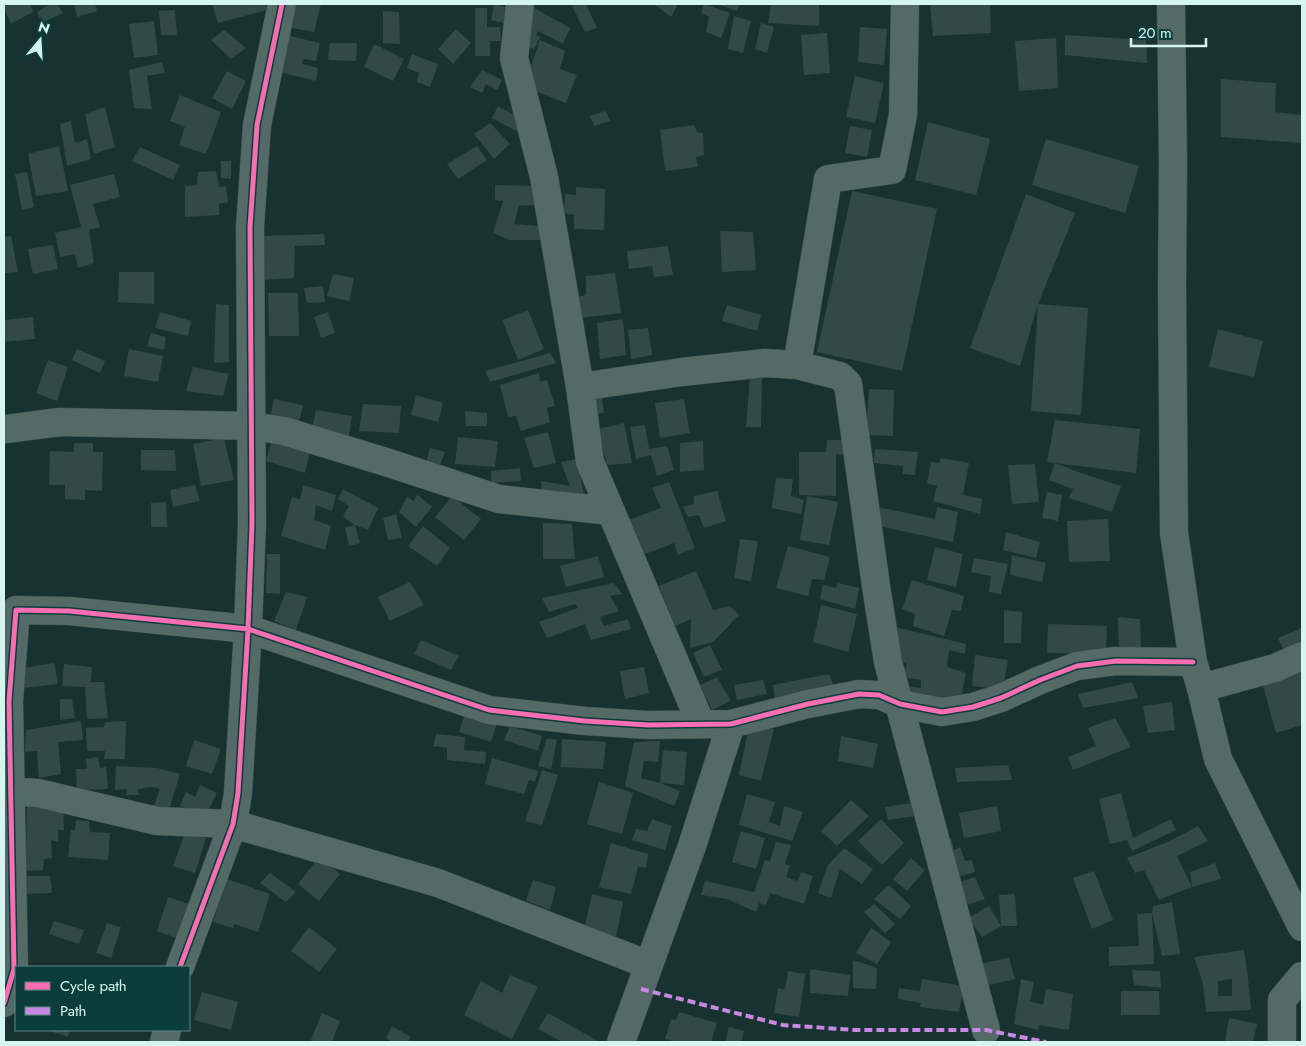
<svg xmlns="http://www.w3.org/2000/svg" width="1306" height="1046" font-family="Jost,sans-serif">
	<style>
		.building { fill: #314a48; fill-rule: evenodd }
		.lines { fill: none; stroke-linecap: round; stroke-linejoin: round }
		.minor-casing { stroke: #384e4b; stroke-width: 29 }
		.secondary-casing { stroke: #384e4b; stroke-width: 29 }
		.minor { stroke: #536a67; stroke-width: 28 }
		.secondary { stroke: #536a67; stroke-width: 28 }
		.quiet { stroke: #c787e3; stroke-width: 4; stroke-dasharray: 8 4; stroke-linecap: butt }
		.cycleway-casing { stroke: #0b3e3a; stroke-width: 8 }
		.cycleway { stroke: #f96db3; stroke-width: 5 }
	</style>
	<rect width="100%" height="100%" fill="#173230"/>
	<path class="building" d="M4 4H30L33 12 11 24 4 8Z
		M50 4H57L63 13 42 23 37 12Z
		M74 4H95L97 11 77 17Z
		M212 4H266L267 10 218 23Z
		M295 4H321L314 32 292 28Z
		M494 4 514 9 510 24 491 20Z
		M579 4H586L597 28 585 32 572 6Z
		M654 4H678L671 17Z
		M704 4 730 13 721 38 706 32 709 17 701 13Z
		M717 4H739L737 11Z
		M771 4H819V26L768 23Z
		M930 4H990L991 33 933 36Z
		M475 8H487V27H500L501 41H490V56H475Z
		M534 8 570 28 563 44 538 31 536 35 540 37 534 49 526 46V21Z
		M175 10 177 35H161L159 11Z
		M383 11 399 12 400 44 383 43Z
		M734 16 751 21 743 53 728 49Z
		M154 21 158 55 134 58 129 24Z
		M761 23 774 27 767 53 755 49Z
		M860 27 887 29 884 65 858 62Z
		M456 29 471 43 453 64 438 49Z
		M224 30 246 48 231 59 211 40Z
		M827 33 830 73 804 75 801 35Z
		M1065 35 1146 40 1147 63 1065 55Z
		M290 36 320 43 316 61 303 59 302 64 318 68 316 81 279 72Z
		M1056 38 1058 88 1019 91 1015 41Z
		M540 40 565 51 560 69 577 75 566 103 535 91 529 72Z
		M330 43H357L356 61 328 60Z
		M374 44 404 59 393 81 364 67Z
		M412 54 438 64 430 87 417 82 419 73 407 68Z
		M162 62 165 73 147 76 152 109 134 108 129 70Z
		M482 70 502 80 497 90 486 84 482 93 470 87Z
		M227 71 246 81 232 109 212 98Z
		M855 76 884 83 875 123 846 117Z
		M1221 79 1276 83 1275 112 1302 115V143L1221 137Z
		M180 95 221 112 206 154 179 145 185 127 170 121Z
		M498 106 525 121 520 133 492 118Z
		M105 107 115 147 94 154 85 114Z
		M606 111 610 121 594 126 590 116Z
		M71 121 75 143 87 139 91 159 67 166 60 124Z
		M928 122 990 139 976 195 915 180Z
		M490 123 510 144 494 159 474 134Z
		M694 125 697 132 703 133 704 155 696 157 698 167 665 171 660 130Z
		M850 126 872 130 867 157 845 153Z
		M1046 139 1139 166 1125 213 1032 185Z
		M59 146 68 191 36 196 28 154Z
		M477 146 487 160 458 179 447 164Z
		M140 147 180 165 173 180 132 161Z
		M221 161H231V179L221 178Z
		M216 171 219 187 226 186 228 202 219 204V215L185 217V186L197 185 198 172Z
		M27 172 34 207 22 210 15 174Z
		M114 174 120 197 93 204 100 227 89 230 94 263 78 268 75 254 60 257 55 233 81 227 70 185Z
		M495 185 532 186 535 205 519 206 514 224 539 226 541 240H510L493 233 503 201 495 200Z
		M576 187 605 189 604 230 574 229V215L564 213 565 194 576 195Z
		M852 191 937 209 902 371 817 352Z
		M1026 194 1075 213 1038 304 1088 308 1081 415 1031 411 1038 304 1020 366 970 348Z
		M720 231 753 232 756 270 722 272Z
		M324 234 325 245 295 246 294 278 263 280 262 236Z
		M11 236 18 272 4 273V237Z
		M53 245 58 269 33 274 28 249Z
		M668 246 673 275 654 277 652 266 629 269 627 251Z
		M119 272H154V304L118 302Z
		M615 273 621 313 581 318 578 297 586 295V276Z
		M333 274 354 278 349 301 327 296Z
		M323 286 325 302 307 303 304 288Z
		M268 293H298L299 336H269Z
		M216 304 229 305V362L214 363Z
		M727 305 761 315 757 331 722 321Z
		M528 310 544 349 518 360 502 320Z
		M160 312 191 321 188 336 155 328Z
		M328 312 335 333 321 338 314 317Z
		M33 317 35 339 4 342V320Z
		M623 319 626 355 600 359 597 323Z
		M648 328 652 355 631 359 628 330Z
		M1218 329 1263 341 1254 377 1209 367Z
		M151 333 166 337 164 350 147 346Z
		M77 349 105 361 100 373 72 360Z
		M129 349 163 356 158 382 124 376Z
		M550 353 556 363 490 382 485 371Z
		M48 360 68 367 57 401 36 393Z
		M193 367 229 374 223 396 186 391Z
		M539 373 540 382 547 380 555 406 547 408 550 422 521 431 516 416 508 417 500 385Z
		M750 377 762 378 761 427H746Z
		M869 389 894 390 893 436 866 435Z
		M416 395 443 403 438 422 411 415Z
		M602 398 604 413 592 415 588 399Z
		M274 399 303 405 297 434 268 427Z
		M684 399 690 433 660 438 655 403Z
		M363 404 401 406 399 433 359 431Z
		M316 410 352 416 348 441 311 434Z
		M465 411 487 413V426H466Z
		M1055 420 1140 429 1136 473 1055 463 1078 472 1121 486 1112 512 1069 498 1073 489 1049 480 1055 463 1047 462Z
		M624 423 632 463 607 465 598 429Z
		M645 425 649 449 667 446 674 470 657 476 651 455 636 459 630 427Z
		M548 432 556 463 534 468 524 438Z
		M273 436 311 447 305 473 266 461Z
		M458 437 498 441 495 467 455 464Z
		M224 438 234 480 201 486 193 444Z
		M827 440H844V455L836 454V496L799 495V452H826Z
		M703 441 704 470 680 472V443Z
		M74 443H93V452H103L102 491 85 490V500L65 499V485H49L50 451 74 452Z
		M430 448 445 452 439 467 426 462Z
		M875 449 918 452 915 475 903 474V466L874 463Z
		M141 450H175L176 471 141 470Z
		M941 458 969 463 963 495 982 499 980 514 933 501 937 486 927 483 931 462 939 463Z
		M576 459 586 502 542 498 541 481 570 486 561 462Z
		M1035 464 1039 502 1012 504 1008 465Z
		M520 468 521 481 491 483V471Z
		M776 478 793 479 791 496 804 500 801 514 772 508Z
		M669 482 695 548 678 555 674 543 640 556 626 521 661 508 652 488Z
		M195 485 200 501 173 507 170 490Z
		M303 485 336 495 332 511 316 505 314 520 331 526 325 550 281 536 292 497 300 500Z
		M343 489 378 508 368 530 355 525 343 517 349 506 338 499Z
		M717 491 726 521 704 528 699 515 688 517 683 507 694 504V496Z
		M1047 492 1062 495 1058 521 1042 518Z
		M417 494 432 507 416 527 399 512 407 497 414 501Z
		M452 496 481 519 464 540 435 517Z
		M807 496 838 502 829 545 800 540Z
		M166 502 167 527H151V503Z
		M878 507 935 519 937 507 958 512 953 542 879 526Z
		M396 514 402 538 388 540 383 518Z
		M1108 519 1110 561 1069 562 1067 521Z
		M543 523 572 524 575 559H543Z
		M355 525 360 543 349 546 345 527Z
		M423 526 450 548 437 566 408 546Z
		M1006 532 1040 542 1036 558 1003 550Z
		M740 539 758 541 751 581 734 578Z
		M788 546 830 557 824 580 812 579 808 596 776 588Z
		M935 547 963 554 956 587 927 580Z
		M267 554H280V594L266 593Z
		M1012 555 1046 563 1042 582 1010 575Z
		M598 556 604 577 566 587 560 566Z
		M974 558 1008 564 1001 594 989 592 991 576 971 572Z
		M696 571 713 610 730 606 739 615 713 642 690 648 691 619 675 626 659 586Z
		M912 580 964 596 961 611 952 610 944 636 913 626 915 614 902 609Z
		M410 582 424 605 390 621 378 597Z
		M614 583 622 594 610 596 619 611 600 617 604 626 628 619 631 629 591 640 585 624 547 638 539 622 578 608 575 604 549 612 542 598Z
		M838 583 859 588 855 609 820 599 823 585 836 588Z
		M286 592 307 597 296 630 274 621Z
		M821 605 857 614 848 652 813 642Z
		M1004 610 1022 612 1021 643H1004Z
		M1118 617 1140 619 1141 652 1119 651Z
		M1048 624 1107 626 1106 654 1047 653Z
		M891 626 966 644 965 654 949 650 947 667 966 673 959 709 906 697V686L921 688V680L903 677 907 663 895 660Z
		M1302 628V646L1285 653 1278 638Z
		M421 640 459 656 451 670 414 654Z
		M710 645 722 670 704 677 693 653Z
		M975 655 1008 660 1003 689 972 686Z
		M54 663 58 684 23 688 22 668Z
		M64 664 92 667 91 682H104L108 718 87 719 85 687 62 686Z
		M1302 666V725L1276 733 1262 682Z
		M644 667 649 693 625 699 620 671Z
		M829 674 834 687 775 700 773 685Z
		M717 677 731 701 712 710 700 685Z
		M763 680 767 694 737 700 734 685Z
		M1132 682 1138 698 1083 708 1078 694Z
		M60 699H72L75 718 60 720Z
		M1172 702 1175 730 1148 733 1143 706Z
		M466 710 498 720 491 742 459 732Z
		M1115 718 1131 747 1073 770 1068 757 1096 746 1088 728Z
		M81 721 83 740 58 742 61 774 39 778 37 751 25 752 26 730Z
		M126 721 125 759H104L105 751H87L86 728 104 727 105 722Z
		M750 722 774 729 761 781 739 775Z
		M510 726 542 736 538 751 504 740Z
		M436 734 465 737 464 750 486 752 485 764 447 760V748L433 746Z
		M841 736 878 744 873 768 838 761Z
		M547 738 557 740 551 769 538 766Z
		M562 739 606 742 603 769 561 767Z
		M194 740 221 749 212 774 186 766Z
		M660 741 658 762 644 761 641 778 660 783 680 791 674 806 625 786 634 742Z
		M663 750 687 752 684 785 660 783Z
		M98 757 100 768 106 767 108 789 77 790 76 769H87L86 759Z
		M492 758 538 771 535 782 529 780 524 794 485 784Z
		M1008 765 1012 780 957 782 955 768Z
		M116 766 157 768 180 774 168 813 153 808 160 789 152 787 138 789 139 795H126L127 789 115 790Z
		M542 770 558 775 542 825 525 821Z
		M599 782 633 793 622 834 587 824Z
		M200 785 217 793 205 817 180 806 186 792 195 797Z
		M1121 793 1133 838 1171 819 1176 830 1132 851 1127 840 1110 844 1099 799Z
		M747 794 775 802 769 822 780 826 784 806 803 812 792 841 739 825Z
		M851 800 869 816 837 846 821 831Z
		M912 803 916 816 888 820 885 807Z
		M27 805 63 806 64 830H58V842L51 840 52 858 44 859 43 870 22 871V856H26Z
		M997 806 1001 831 964 838 959 813Z
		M652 819 672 826 665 850 632 840 636 829 647 831Z
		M881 819 904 843 882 865 858 841Z
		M76 820 89 821 90 832 110 833 108 860 68 857 71 830H75Z
		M1198 826 1208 841 1177 856 1192 887 1190 872 1215 863 1221 879 1192 887 1159 900 1144 870 1135 873 1127 858 1170 841Z
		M741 831 765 838 756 869 732 862Z
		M185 833 206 838 195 873 173 866Z
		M951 838 954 850 960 847 965 861 972 860 975 872 952 879 941 841Z
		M776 842 791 845 785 864 790 866 786 877 798 881 801 872 813 876 804 904 770 893 766 905 759 903 756 912 727 899 701 895 705 881 754 892 765 860 770 861Z
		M611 843 648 854 646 868 638 867 631 894 599 887Z
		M844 848 873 869 862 884 840 869 831 898 818 893 828 865Z
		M319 857 340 874 319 901 298 884Z
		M911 858 925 870 907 891 893 879Z
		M1094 871 1113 920 1092 929 1073 878Z
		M270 873 296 892 286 902 260 883Z
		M22 876H50L52 893 22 894Z
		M975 877 985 899 966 905 956 883Z
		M227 879 270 894 258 932 234 924 233 928 213 922Z
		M533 880 556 887 550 910 526 901Z
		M889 885 911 906 900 919 874 899Z
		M592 894 623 902 616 937 584 930Z
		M1015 894 1017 926H1001L982 937 968 918 989 906 1001 926 999 895Z
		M168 897 189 904 176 938 157 931Z
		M1172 902 1180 954 1162 956 1152 913 1154 964 1109 966V947L1139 946 1137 914 1152 913 1153 906Z
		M874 904 895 924 885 933 864 912Z
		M54 921 84 930 79 944 49 934Z
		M107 923 121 927 111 958 96 953Z
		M309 927 337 949 319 972 291 951Z
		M871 928 891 942 877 964 856 953Z
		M1244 950 1248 978 1251 1010 1206 1012 1203 984 1194 957ZM1232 979V996H1218V981Z
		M1009 958 1015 979 984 986 979 964Z
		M853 960 877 968 876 989 853 988Z
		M810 969 850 975 848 996 810 993Z
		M1132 970 1160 971 1161 988 1134 985Z
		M788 971 805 974 799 1017 774 1013 778 988 785 989Z
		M510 975 538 987 512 1039 464 1015 481 981 502 993Z
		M922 979 964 986 959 1012 920 1007 921 1003 898 999 899 988 920 991Z
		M1021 979 1034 982 1030 1001 1043 1005 1046 989 1073 994 1069 1030 1039 1025 1038 1030 1014 1024Z
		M1121 991H1159L1160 1015H1121Z
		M202 992 238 1002 231 1030 194 1020Z
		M679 1012 717 1023 711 1042H671L672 1041 665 1039 671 1019 676 1020Z
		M322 1013 340 1021 332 1042H310Z
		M548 1013 600 1042H562L538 1029Z
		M1229 1018 1257 1024 1253 1042H1225Z
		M392 1026 411 1037 408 1042H389L390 1041 386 1038Z
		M729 1027 744 1031 741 1042H725Z
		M47 1030H70L68 1037Z"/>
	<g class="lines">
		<g class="minor-casing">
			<path id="minor" d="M520 4 514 58 544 177 580 387 590 462 701 724
				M797 365 828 179 892 170 903 115 905 4
				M580 387 682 372 765 363 797 365 840 376 848 384 876 586 888 662 986 1030
				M6 429 60 422 251 426 284 431 389 463 499 499 611 511
				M1201 688 1275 668 1302 656
				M4 791 38 793 157 821 233 824 438 883 649 965
				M180 967 233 824 238 793 248 629 252 523 250 227 257 125 282 4
				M4 1003 14 969 9 701 16 610 69 611 248 629 489 710 585 721 648 725 731 724 808 704 859 694 879 695 900 704 942 712 973 707 1001 698 1040 680 1077 666 1116 661 1193 662
				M164 1042 167 1030
				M621 1042 692 846 731 724
				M1282 1042V1000L1302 976"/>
		</g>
		<g class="secondary-casing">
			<path id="secondary" d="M1171 4 1173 163 1172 287 1174 533 1193 662 1201 688 1218 759 1302 927"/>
		</g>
		<use href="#minor" class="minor"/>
		<use href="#secondary" class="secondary"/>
		<path class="quiet" d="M641 989 783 1025 855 1030H986L1046 1042"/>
		<g class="cycleway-casing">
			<path id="cycleway" d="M180 967 233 824 238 793 248 629 252 523 250 227 257 125 282 4
				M4 1003 14 969 9 701 16 610 69 611 248 629 489 710 585 721 648 725 731 724 808 704 859 694 879 695 900 704 942 712 973 707 1001 698 1040 680 1077 666 1116 661 1193 662"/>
		</g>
		<use href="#cycleway" class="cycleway"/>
	</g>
	<rect width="1306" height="1046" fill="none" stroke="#d6f5f1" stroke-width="10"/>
	<rect x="15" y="966" width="175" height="65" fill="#0b3e3a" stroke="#5c8783"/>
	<rect x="25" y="982" width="25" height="8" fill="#f96db3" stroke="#5c8783"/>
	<text x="60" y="991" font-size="15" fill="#d6f5f1">Cycle path</text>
	<rect x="25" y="1007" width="25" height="8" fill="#c787e3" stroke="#5c8783"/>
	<text x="60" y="1016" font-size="15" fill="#d6f5f1">Path</text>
	<g transform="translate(40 40) rotate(18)" stroke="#0b3e3a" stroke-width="4" paint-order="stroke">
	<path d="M0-4L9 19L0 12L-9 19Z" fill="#d6f5f1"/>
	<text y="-8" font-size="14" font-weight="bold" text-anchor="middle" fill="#d6f5f1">N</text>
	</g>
	<path d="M1131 38v8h75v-8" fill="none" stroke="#d6f5f1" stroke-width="2.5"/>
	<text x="1138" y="38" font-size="15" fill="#d6f5f1" stroke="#0b3e3a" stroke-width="4" paint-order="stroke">20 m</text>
</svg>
